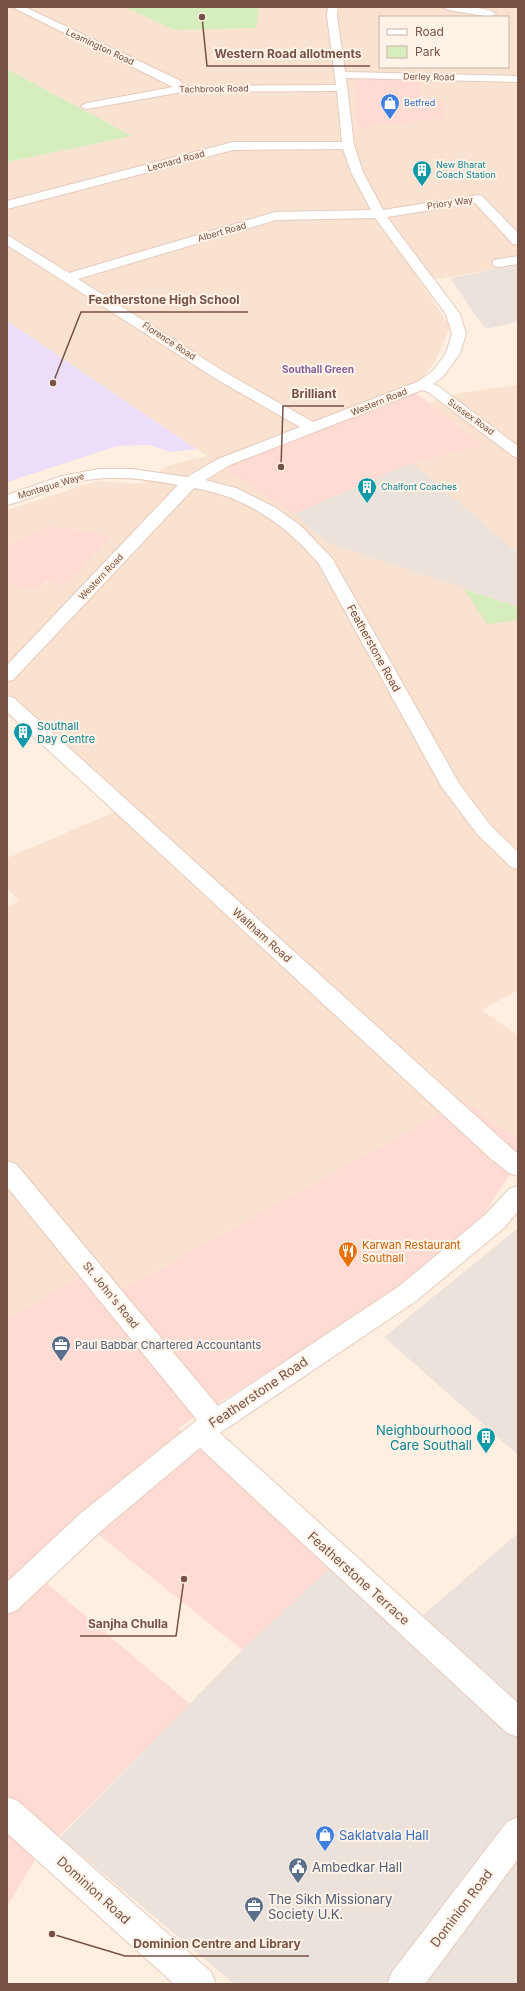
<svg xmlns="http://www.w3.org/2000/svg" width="525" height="1991" font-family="Inter,sans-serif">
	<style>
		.residential { fill: #f9e2d0; fill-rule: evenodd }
		.commercial { fill: #ffdbd3 }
		.industrial { fill: #ece2dc }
		.education { fill: #ecddfa }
		.green { fill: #d6edbd }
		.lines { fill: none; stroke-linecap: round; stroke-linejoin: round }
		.minor-casing { stroke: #e5cbbe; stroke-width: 2 }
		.minor { fill: #fff; fill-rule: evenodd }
		.labels { text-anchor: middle; stroke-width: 4; stroke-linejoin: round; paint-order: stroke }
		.far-street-label { font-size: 9px; fill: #785145; stroke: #fff3e8 }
		.far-shop-label { font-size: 9px; fill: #366cbe; stroke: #fff3e8; text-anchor: start }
		.far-culture-label { font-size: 9px; fill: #0d838f; stroke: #fff3e8; text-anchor: start }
		.far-neighbourhood-label { font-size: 10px; font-weight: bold; fill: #805f9c; stroke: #fff3e8 }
		.street-label { font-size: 11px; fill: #785145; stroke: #fff3e8 }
		.culture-label { font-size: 11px; fill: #0d838f; stroke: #fff3e8; text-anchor: start }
		.food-label { font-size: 11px; fill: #c56008; stroke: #fff3e8; text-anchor: start }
		.service-label { font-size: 11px; fill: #4e5e75; stroke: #fff3e8; text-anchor: start }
		.near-street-label { font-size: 13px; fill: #785145; stroke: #fff3e8 }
		.near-culture-label { font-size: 13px; fill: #0d838f; stroke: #fff3e8; text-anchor: end }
		.near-shop-label { font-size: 13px; fill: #366cbe; stroke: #fff3e8; text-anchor: start }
		.near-service-label { font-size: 13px; fill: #4e5e75; stroke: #fff3e8; text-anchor: start }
		.leader { fill: none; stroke: #785145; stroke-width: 1.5 }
		.callout-dot { fill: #785145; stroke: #fff3e8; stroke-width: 1.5 }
		.callout-label { font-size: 12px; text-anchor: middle; font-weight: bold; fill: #785145; stroke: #fff3e8; stroke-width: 4; stroke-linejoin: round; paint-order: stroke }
	</style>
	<rect width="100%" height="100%" fill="#feefe0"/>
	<path class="residential" d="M7 7H124L175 30 256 28 259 7H518V265L421 282 450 327 435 362 412 390 294 514 326 542 518 606V990L482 1010 518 1036V1141L465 1100 116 1293 94 1269 7 1320V907L20 901 7 889V858L115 812 7 710V583L35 591 110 536 52 526 7 545V510L97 481 141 484 167 466 207 456 7 321V162L132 136 7 69ZM380 17H508V67H380ZM354 80 421 82 420 98Z
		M518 385V553L412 463 483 445 429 403 460 393Z"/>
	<path class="commercial" d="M354 80 421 81 420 98 443 99V118L358 128Z
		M412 390 483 445 412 463 294 514 214 461Z
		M52 526 111 536 65 586 47 581 35 591 7 583V545Z
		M465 1100 518 1141V1162L475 1228 404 1287 178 1428 330 1568 242 1650 83 1522 31 1570 190 1704 35 1860 7 1906V1320L94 1268 116 1293Z"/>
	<path class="industrial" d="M518 265V322L485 329 450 278Z
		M412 463 518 553V606L326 542 294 514Z
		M518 1228V1455L384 1337Z
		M518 1533V1984H234L60 1837 242 1650 330 1568 401 1634Z"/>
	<path class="education" d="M7 321 196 449 171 452 149 445 117 446 7 482Z"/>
	<path class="green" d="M124 7H259L256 28 175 30Z
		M7 69 132 136 7 162Z
		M464 589 518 607V620L487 624Z"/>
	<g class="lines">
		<g class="minor-casing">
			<path id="minor" d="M12 7H25L179 80 185 86 336 85 327 16 328 7H338L337 16 345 72 518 76V82L346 78 354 145 363 172 383 210 478 195 482 196 518 233V245L513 244 475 203 387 217 460 314 466 334 460 353 443 377 433 384 438 386 518 446V458L513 456 428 392 422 390 230 465 205 480 236 488 276 508 301 526 332 558 460 785 491 826 518 852V869L511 867 477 834 441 786 319 564C286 525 245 496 194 488L13 680 7 681V665L178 485C145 479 111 474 77 482 53 488 31 499 7 505V495L62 476 99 469H132L187 477 218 459 300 427 218 380 7 245V235L69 273 275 212 371 210 351 172 343 149 233 150 7 209V201L233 142H342L337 91 182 92 87 109 83 108 81 106 87 103 173 87ZM375 218 446 314 452 334 446 353 433 371 417 382 313 422 228 374 78 279 276 220Z
				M443 7C454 7 489 6 496 14L491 17 448 10Z
				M518 256V264L499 267 494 266 492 263 494 260Z
				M7 696 14 698 518 1154V1176L509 1173 490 1158 7 712Z
				M7 1161 16 1164 218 1406 398 1287 486 1214 509 1189 518 1186V1211L504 1228 416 1301 220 1433 518 1703V1737L507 1733 200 1448 101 1531 17 1610 7 1614V1582L81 1513 197 1420 7 1187Z
				M7 1797 18 1801 211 1972 216 1984H174L7 1833Z
				M518 1817V1859L425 1984H387L392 1972 507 1822Z"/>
		</g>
		<use href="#minor" class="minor"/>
	</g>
	<defs>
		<g id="shop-pin" transform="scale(1)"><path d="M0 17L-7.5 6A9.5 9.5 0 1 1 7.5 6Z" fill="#3f7fe0" stroke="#fff3e8"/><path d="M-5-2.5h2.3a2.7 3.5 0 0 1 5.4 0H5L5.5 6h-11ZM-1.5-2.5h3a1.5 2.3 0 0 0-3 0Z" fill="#fff"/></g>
		<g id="building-pin" transform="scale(1)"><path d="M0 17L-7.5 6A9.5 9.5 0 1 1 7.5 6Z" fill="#0f9aa8" stroke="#fff3e8"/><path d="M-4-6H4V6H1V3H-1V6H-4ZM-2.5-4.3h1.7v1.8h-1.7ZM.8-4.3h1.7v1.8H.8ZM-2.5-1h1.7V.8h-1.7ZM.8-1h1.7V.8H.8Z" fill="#fff"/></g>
		<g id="restaurant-pin" transform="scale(1)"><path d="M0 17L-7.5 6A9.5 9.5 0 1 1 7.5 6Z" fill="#e8710a" stroke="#fff3e8"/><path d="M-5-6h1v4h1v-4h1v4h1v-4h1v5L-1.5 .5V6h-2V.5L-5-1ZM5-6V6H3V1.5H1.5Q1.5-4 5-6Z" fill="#fff"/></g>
		<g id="office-pin" transform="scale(1)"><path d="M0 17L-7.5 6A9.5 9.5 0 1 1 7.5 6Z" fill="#5c6f8a" stroke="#fff3e8"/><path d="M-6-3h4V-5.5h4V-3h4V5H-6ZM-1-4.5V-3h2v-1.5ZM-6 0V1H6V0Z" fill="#fff"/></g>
		<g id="civic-pin" transform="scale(1)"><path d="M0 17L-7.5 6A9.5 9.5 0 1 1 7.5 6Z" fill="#5c6f8a" stroke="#fff3e8"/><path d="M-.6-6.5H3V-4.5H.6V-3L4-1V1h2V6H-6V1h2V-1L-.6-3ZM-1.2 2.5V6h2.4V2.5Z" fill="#fff"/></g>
	</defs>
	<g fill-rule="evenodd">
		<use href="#shop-pin" x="390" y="103"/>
		<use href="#building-pin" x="422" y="170"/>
		<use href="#building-pin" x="367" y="487"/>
		<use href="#building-pin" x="23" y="732"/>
		<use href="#restaurant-pin" x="348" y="1251"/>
		<use href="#office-pin" x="61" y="1345"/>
		<use href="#building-pin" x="486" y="1437"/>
		<use href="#shop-pin" x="325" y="1835"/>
		<use href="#civic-pin" x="298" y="1867"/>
		<use href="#office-pin" x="254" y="1906"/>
	</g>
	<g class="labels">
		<g class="far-street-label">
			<text transform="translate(100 47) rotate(25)" y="3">Leamington Road</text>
			<text transform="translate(429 77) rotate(1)" y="3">Derley Road</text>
			<text transform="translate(214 89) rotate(-1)" y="3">Tachbrook Road</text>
			<text transform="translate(176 161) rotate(-15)" y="3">Leonard Road</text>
			<text transform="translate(450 203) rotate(-8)" y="3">Priory Way</text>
			<text transform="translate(222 232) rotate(-16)" y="3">Albert Road</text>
			<text transform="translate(169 341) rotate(33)" y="3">Florence Road</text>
			<text transform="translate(379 402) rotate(-22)" y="3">Western Road</text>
			<text transform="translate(471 417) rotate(36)" y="3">Sussex Road</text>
			<text transform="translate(51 486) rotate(-17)" y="3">Montague Waye</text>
			<text transform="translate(101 577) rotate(-46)" y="3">Western Road</text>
		</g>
		<g class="far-shop-label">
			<text x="404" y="106">Betfred</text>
		</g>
		<g class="far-culture-label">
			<text x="436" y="168">New Bharat<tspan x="436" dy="10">Coach Station</tspan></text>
			<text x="381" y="490">Chalfont Coaches</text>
		</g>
		<g class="far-neighbourhood-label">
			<text x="318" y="373">Southall Green</text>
		</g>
		<g class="street-label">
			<text transform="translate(374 648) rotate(61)" y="4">Featherstone Road</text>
			<text transform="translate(262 935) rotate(42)" y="4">Waltham Road</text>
			<text transform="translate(111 1295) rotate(51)" y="4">St. John's Road</text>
		</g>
		<g class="culture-label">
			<text x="37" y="730">Southall<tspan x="37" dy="13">Day Centre</tspan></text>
		</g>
		<g class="food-label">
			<text x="362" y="1249">Karwan Restaurant<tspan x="362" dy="13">Southall</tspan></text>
		</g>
		<g class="service-label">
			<text x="75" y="1349">Paul Babbar Chartered Accountants</text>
		</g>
		<g class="near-street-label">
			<text transform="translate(258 1392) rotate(-34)" y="5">Featherstone Road</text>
			<text transform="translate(359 1578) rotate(42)" y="5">Featherstone Terrace</text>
			<text transform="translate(94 1890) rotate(42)" y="5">Dominion Road</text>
			<text transform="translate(461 1908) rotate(-53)" y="5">Dominion Road</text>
		</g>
		<g class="near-culture-label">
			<text x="472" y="1435">Neighbourhood<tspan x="472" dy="15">Care Southall</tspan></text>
		</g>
		<g class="near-shop-label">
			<text x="339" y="1840">Saklatvala Hall</text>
		</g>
		<g class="near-service-label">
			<text x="312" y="1872">Ambedkar Hall</text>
			<text x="268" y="1904">The Sikh Missionary<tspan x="268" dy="15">Society U.K.</tspan></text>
		</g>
	</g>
	<path class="leader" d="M202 17L207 66H370M53 383L81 312H248M281 467L283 406H344M184 1579L176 1636H80M52 1934L125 1956H309"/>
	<g class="callout-dot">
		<circle cx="202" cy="17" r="4"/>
		<circle cx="53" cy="383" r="4"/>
		<circle cx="281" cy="467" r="4"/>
		<circle cx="184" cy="1579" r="4"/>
		<circle cx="52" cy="1934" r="4"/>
	</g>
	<g class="callout-label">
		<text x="288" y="58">Western Road allotments</text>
		<text x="164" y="304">Featherstone High School</text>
		<text x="314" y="398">Brilliant</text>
		<text x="128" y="1628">Sanjha Chulla</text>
		<text x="217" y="1948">Dominion Centre and Library</text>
	</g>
	<rect width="525" height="1991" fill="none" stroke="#785145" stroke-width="16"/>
	<rect x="379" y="16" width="130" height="52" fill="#fff3e8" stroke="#c9b2a7"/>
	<rect x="387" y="29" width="20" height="6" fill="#ffffff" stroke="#c9b2a7"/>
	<text x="415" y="36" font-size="12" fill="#785145">Road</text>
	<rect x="387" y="46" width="20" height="12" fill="#d6edbd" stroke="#c9b2a7"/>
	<text x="415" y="56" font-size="12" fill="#785145">Park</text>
</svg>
